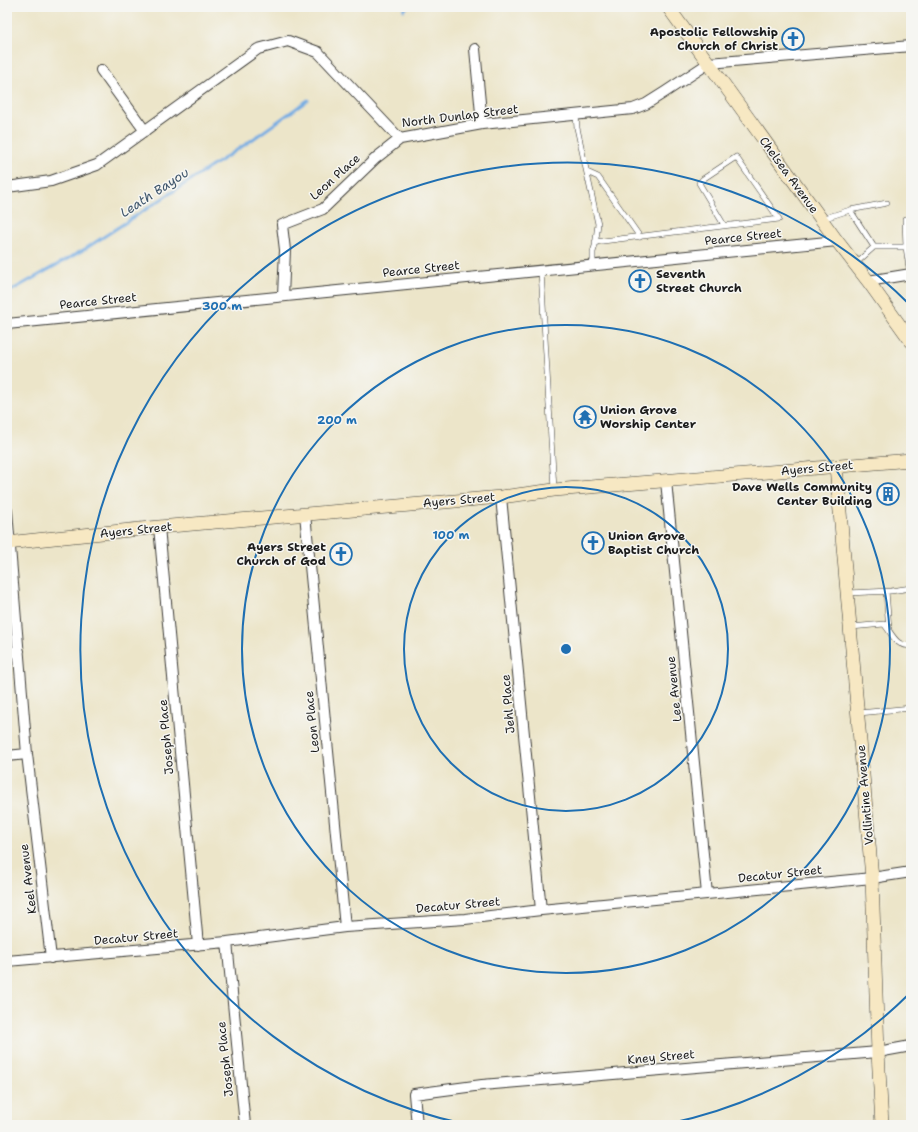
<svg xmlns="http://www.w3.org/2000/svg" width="918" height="1132" font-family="'Shantell Sans',sans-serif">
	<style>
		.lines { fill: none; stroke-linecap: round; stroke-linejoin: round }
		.stream { stroke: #74ace3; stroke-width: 3 }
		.lane-casing { stroke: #3b3a36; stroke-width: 6 }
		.street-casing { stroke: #3b3a36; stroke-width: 12 }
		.secondary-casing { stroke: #3b3a36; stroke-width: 14 }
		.lane { stroke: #fff; stroke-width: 5 }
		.street { stroke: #fff; stroke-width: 10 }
		.secondary { stroke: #f7e8c3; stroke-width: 13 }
		.ring { fill: none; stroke: #1f6fb2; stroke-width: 2 }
		.labels { text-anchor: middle; stroke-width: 3; stroke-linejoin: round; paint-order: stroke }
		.poi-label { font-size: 12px; font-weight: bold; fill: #1c1c1c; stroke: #f6f6f2; text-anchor: end }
		.street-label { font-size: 12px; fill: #1c1c1c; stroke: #f6f6f2 }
		.water-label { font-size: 13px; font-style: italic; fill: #3f566c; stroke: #f6f6f2 }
		.centre { fill: #1f6fb2; stroke: #f6f6f2; stroke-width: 2 }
		.ring-label { font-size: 12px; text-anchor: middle; font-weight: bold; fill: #1f6fb2; stroke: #f6f6f2; stroke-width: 3; stroke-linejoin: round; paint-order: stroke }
	</style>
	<rect width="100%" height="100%" fill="#f6f6f2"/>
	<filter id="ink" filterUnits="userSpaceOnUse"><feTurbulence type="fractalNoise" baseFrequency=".025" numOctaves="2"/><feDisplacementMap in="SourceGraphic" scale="8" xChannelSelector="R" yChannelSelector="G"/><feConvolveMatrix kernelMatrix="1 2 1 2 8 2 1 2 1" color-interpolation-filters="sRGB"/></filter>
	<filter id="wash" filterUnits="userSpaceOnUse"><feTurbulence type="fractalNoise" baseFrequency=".012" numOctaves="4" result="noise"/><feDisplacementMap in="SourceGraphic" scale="16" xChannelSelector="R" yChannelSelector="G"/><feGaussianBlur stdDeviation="0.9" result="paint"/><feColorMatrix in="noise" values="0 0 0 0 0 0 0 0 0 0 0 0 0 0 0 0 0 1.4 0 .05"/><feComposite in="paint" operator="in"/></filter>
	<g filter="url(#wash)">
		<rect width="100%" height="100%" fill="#ece5c9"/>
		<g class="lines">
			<path class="stream" d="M404 10 407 7
				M7 293 85 249 246 144 308 100"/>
		</g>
	</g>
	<g filter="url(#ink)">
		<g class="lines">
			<g class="lane-casing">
				<path id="lane" d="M576 116 577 128 598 224 595 246 593 252V265
					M587 172 598 177 640 237
					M850 210 874 247H906L910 275
					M822 219 850 210 887 203
					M911 219H905L906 247H911
					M595 242 779 219 736 157 703 179 699 183 724 225
					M855 264 874 247
					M541 271 554 489
					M886 591 889 630
					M848 593 891 591 911 588
					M851 627 884 624C892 633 896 648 911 645
					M859 713 911 708"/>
			</g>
			<g class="street-casing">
				<path id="street" d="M475 49 482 124
					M101 70 145 131
					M7 187 51 181 97 165 258 49 288 41 318 52 400 139 482 124 633 109 646 104 665 92 709 63 911 46
					M868 281 911 274
					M283 296 285 250 282 225 323 209 376 158 400 139
					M7 324 837 241
					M666 481 707 894
					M501 497 541 910
					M7 511 27 754 51 958
					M305 514 345 927
					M159 527 198 945
					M7 653 19 651
					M7 756 27 754
					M227 942 245 1125
					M7 961 227 942 345 927 465 919 541 910 872 878 911 872
					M417 1125 414 1094 482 1085 878 1052 911 1046"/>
			</g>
			<g class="secondary-casing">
				<path id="secondary" d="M668 7 837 241 868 281 911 341
					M836 466 872 878 878 1052 882 1125
					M7 543 159 527 501 497 554 490 911 460"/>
			</g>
			<use href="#lane" class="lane"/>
			<use href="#street" class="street"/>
			<use href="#secondary" class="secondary"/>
		</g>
	</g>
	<g class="ring">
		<circle cx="566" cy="649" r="162"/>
		<circle cx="566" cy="649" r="324"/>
		<path d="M910 993A486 486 0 0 1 667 1124M465 1124A486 486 0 1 1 910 305"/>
	</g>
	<defs>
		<g id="church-ring" transform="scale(1.15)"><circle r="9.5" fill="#f6f6f2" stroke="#1f6fb2" stroke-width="1.5"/><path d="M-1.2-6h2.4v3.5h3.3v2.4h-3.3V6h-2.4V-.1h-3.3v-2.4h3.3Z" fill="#1f6fb2"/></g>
		<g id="temple-ring" transform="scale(1.15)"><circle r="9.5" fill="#f6f6f2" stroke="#1f6fb2" stroke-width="1.5"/><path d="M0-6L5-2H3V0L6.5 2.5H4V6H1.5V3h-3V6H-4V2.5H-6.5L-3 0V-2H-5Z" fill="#1f6fb2"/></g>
		<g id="building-ring" transform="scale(1.15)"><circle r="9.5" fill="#f6f6f2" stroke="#1f6fb2" stroke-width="1.5"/><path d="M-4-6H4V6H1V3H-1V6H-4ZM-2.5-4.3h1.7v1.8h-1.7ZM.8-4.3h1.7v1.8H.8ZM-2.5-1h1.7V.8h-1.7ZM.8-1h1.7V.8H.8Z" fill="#1f6fb2"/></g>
	</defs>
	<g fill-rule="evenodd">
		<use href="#church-ring" x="793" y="39"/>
		<use href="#church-ring" x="640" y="281"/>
		<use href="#temple-ring" x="585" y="417"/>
		<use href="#building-ring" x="888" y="494"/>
		<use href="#church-ring" x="593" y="543"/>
		<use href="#church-ring" x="341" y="554"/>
	</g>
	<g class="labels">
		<g class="poi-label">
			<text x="778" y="36">Apostolic Fellowship<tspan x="778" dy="14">Church of Christ</tspan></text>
			<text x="656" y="278" text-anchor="start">Seventh<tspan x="656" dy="14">Street Church</tspan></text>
			<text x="600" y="414" text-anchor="start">Union Grove<tspan x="600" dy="14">Worship Center</tspan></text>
			<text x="872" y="491">Dave Wells Community<tspan x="872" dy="14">Center Building</tspan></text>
			<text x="608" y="540" text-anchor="start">Union Grove<tspan x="608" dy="14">Baptist Church</tspan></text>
			<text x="326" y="551">Ayers Street<tspan x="326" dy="14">Church of God</tspan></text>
		</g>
		<g class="street-label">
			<text transform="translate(460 116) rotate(-7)" y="4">North Dunlap Street</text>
			<text transform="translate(789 175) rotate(54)" y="4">Chelsea Avenue</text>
			<text transform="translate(335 177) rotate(-42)" y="4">Leon Place</text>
			<text transform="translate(743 237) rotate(-6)" y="4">Pearce Street</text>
			<text transform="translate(421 269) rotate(-6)" y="4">Pearce Street</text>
			<text transform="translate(98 301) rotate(-6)" y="4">Pearce Street</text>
			<text transform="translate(817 468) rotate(-5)" y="4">Ayers Street</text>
			<text transform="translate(459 500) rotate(-5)" y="4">Ayers Street</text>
			<text transform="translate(136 530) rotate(-6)" y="4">Ayers Street</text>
			<text transform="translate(674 689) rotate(-96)" y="4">Lee Avenue</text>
			<text transform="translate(508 704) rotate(-95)" y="4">Jehl Place</text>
			<text transform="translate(312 722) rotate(-96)" y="4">Leon Place</text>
			<text transform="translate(166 737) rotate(-95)" y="4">Joseph Place</text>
			<text transform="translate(865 795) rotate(-95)" y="4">Vollintine Avenue</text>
			<text transform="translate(780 874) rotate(-6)" y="4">Decatur Street</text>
			<text transform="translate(28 879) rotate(-97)" y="4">Keel Avenue</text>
			<text transform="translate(458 905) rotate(-5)" y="4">Decatur Street</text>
			<text transform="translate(136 937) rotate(-5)" y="4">Decatur Street</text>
			<text transform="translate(661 1057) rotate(-5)" y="4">Kney Street</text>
			<text transform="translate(225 1059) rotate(-96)" y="4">Joseph Place</text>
		</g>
		<g class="water-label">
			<text transform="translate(154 192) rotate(-33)" y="5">Leath Bayou</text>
		</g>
	</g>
	<circle cx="566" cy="649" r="6" class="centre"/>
	<g class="ring-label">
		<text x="222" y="310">300 m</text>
		<text x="337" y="424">200 m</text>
		<text x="451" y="539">100 m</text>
	</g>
	<rect width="918" height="1132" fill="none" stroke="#f6f6f2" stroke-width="24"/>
</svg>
